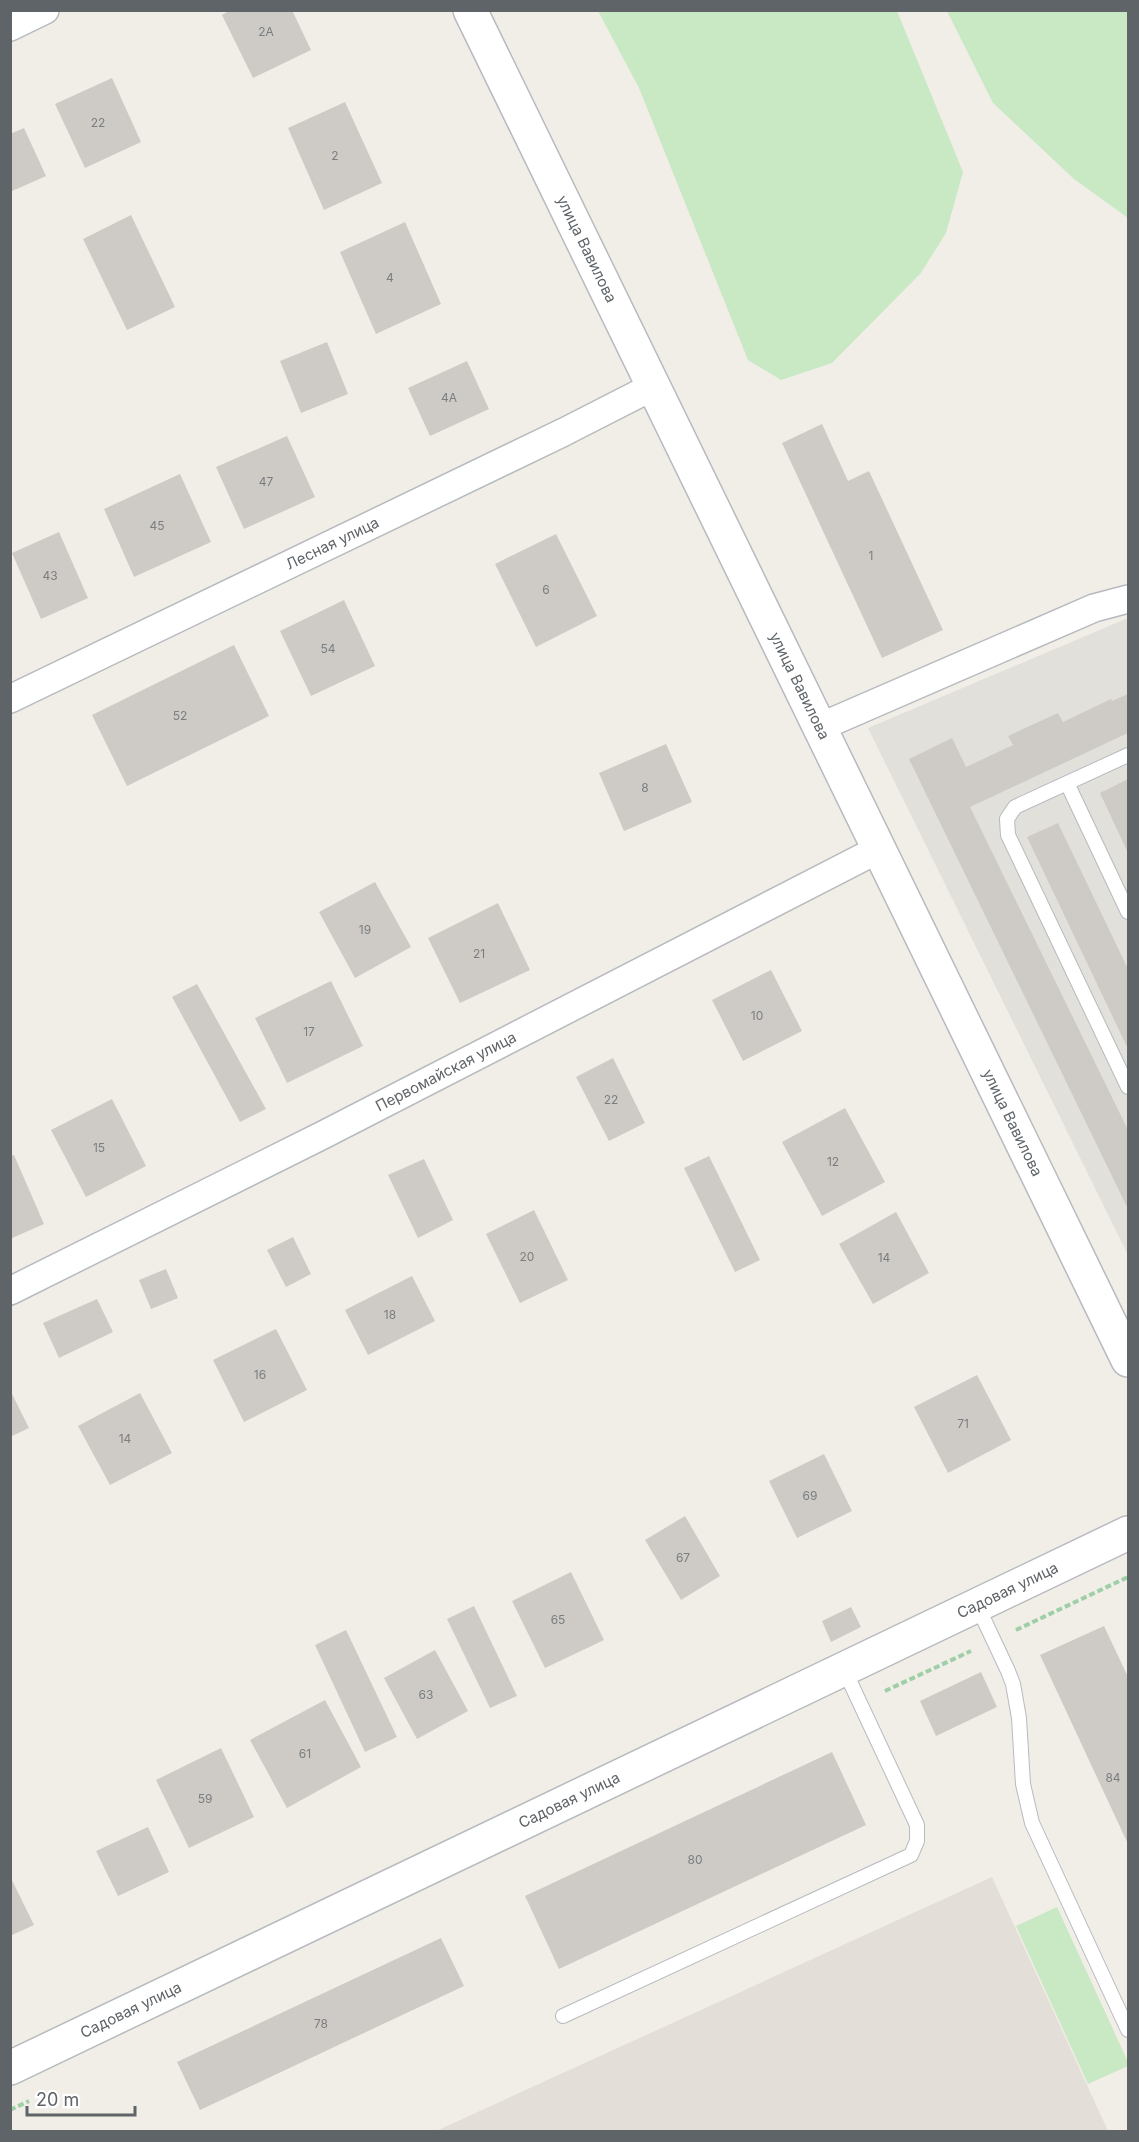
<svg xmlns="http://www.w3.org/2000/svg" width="1139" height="2142" font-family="Inter,sans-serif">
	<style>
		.industrial { fill: #e2e0db }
		.education { fill: #e3dfd8 }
		.green { fill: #c8e9c4 }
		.building { fill: #cecbc6 }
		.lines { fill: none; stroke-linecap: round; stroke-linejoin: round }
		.service-casing { stroke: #b7babe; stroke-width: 16 }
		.minor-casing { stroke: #b7babe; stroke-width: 30 }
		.tertiary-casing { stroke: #b7babe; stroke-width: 36 }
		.path { stroke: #9fcfa6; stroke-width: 4; stroke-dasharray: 6 3; stroke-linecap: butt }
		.service { stroke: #fff; stroke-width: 14 }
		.minor { stroke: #fff; stroke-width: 27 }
		.tertiary { stroke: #fff; stroke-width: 33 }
		.labels { text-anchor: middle; stroke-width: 4.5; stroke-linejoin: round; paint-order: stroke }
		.number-label { font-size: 12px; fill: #7a7e80 }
		.street-label { font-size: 15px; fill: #5e6468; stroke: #fff }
	</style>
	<rect width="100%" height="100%" fill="#f1eee7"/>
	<path class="industrial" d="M1128 618V1255L868 728Z"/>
	<path class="education" d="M992 1877 1108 2131H436Z"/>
	<path class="green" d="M598 11H897L963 172 946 233 920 274 832 363 781 380 748 360 639 88Z
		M947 11H1128V218L1074 179 993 103Z
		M1057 1907 1128 2062V2066L1088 2084 1016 1926Z"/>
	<path class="building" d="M230 10H292L311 50 253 78 222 15Z
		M112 78 141 142 85 168 55 104Z
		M345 102 382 183 324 210 288 128Z
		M24 128 46 176 10 192V134Z
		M131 215 175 307 127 330 83 239Z
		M405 222 441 304 376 334 340 252Z
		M327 342 348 394 301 413 280 361Z
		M467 361 489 409 430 436 408 388Z
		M822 424 848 481 869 471 943 630 882 658 782 443Z
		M287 436 315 497 244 529 216 467Z
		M180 474 211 542 134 577 104 509Z
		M59 532 88 598 41 619 12 553Z
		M556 534 597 616 536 647 495 564Z
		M344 600 375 666 311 696 280 631Z
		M234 645 269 716 127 786 92 715Z
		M1128 694V733L970 807 1128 1130V1209L909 759 952 738 966 767 1013 745 1008 736 1058 713 1063 722 1111 699 1112 701Z
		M666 744 692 802 624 831 599 773Z
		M1128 779V853L1100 793Z
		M1058 823 1128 969V1049L1027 837Z
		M375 882 411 947 355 978 319 912Z
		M498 903 530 970 460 1003 428 938Z
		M771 970 802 1031 743 1061 712 1000Z
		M331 981 363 1046 287 1083 255 1018Z
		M197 984 266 1109 240 1122 172 997Z
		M613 1058 645 1123 609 1141 576 1077Z
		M112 1099 146 1166 86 1197 51 1130Z
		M845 1108 885 1182 822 1216 782 1142Z
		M14 1155 44 1224 10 1239V1156Z
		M709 1156 760 1260 735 1272 684 1168Z
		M424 1159 453 1220 418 1238 388 1175Z
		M534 1210 568 1280 520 1303 486 1234Z
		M896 1212 929 1273 873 1304 839 1244Z
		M293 1237 311 1274 286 1287 267 1250Z
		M166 1269 178 1298 151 1309 139 1280Z
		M412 1276 435 1321 368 1355 345 1310Z
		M97 1299 113 1332 59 1358 43 1323Z
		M276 1329 307 1390 244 1422 213 1360Z
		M977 1375 1011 1440 948 1473 914 1407Z
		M10 1390 29 1428 10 1437Z
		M140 1393 172 1453 110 1485 78 1426Z
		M824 1454 852 1511 797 1538 769 1481Z
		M685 1516 720 1576 681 1600 645 1540Z
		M571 1572 604 1640 545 1668 512 1601Z
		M474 1606 517 1696 490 1708 447 1619Z
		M851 1607 861 1627 831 1642 822 1621Z
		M1104 1626 1128 1677V1844L1040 1655Z
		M346 1630 397 1737 365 1752 315 1645Z
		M435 1650 468 1711 417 1739 384 1678Z
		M981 1672 997 1707 936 1736 920 1701Z
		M325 1700 361 1767 287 1808 250 1740Z
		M221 1748 254 1817 189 1848 156 1780Z
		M832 1752 866 1825 559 1969 525 1896Z
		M148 1827 169 1872 118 1896 96 1851Z
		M10 1876 34 1925 10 1936Z
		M441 1938 464 1986 200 2110 177 2062Z"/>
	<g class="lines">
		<g class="service-casing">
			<path id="service" d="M1128 755 1015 807 1007 819 1008 835 1128 1087
				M1067 783 1128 912
				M977 1605 1008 1671 1013 1684 1019 1718 1023 1784 1032 1823 1128 2030
				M563 2016 911 1855 917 1841V1825L844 1669"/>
		</g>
		<g class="minor-casing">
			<g id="minor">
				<path d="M10 27 45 10"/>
				<path id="s1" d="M10 699 564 432 654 386"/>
				<path d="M820 727 1094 608 1128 599"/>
				<path id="s2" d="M10 1291 323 1135 879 849"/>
			</g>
		</g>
		<g class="tertiary-casing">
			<g id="tertiary">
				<path id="s3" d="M470 10 1128 1360"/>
				<path id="s4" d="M10 2068 1128 1533"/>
			</g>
		</g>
		<path class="path" d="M1016 1630 1128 1577
			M885 1691 971 1651
			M10 2110 29 2101"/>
		<use href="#service" class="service"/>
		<use href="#minor" class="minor"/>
		<use href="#tertiary" class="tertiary"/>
	</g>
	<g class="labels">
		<g class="number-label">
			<text x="266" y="36">2А</text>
			<text x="98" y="127">22</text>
			<text x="335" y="160">2</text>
			<text x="390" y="282">4</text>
			<text x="449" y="402">4А</text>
			<text x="266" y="486">47</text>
			<text x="157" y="530">45</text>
			<text x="871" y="560">1</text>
			<text x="50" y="580">43</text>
			<text x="546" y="594">6</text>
			<text x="328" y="653">54</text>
			<text x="180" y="720">52</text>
			<text x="645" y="792">8</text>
			<text x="365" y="934">19</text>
			<text x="479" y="958">21</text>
			<text x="757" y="1020">10</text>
			<text x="309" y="1036">17</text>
			<text x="611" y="1104">22</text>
			<text x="99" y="1152">15</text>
			<text x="833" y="1166">12</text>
			<text x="527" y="1261">20</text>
			<text x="884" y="1262">14</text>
			<text x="390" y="1319">18</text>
			<text x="260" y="1379">16</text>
			<text x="963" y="1428">71</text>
			<text x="125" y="1443">14</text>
			<text x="810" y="1500">69</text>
			<text x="683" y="1562">67</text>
			<text x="558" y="1624">65</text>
			<text x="426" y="1699">63</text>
			<text x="305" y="1758">61</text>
			<text x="1113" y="1782">84</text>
			<text x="205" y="1803">59</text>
			<text x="695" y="1864">80</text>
			<text x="321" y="2028">78</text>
		</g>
		<g class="street-label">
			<text dy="5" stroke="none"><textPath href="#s3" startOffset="266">улица Вавилова</textPath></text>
			<text dy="5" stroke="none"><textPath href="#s1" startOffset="358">Лесная улица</textPath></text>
			<text dy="5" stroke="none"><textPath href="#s3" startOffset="752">улица Вавилова</textPath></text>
			<text dy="5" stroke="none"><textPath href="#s2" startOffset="488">Первомайская улица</textPath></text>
			<text dy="5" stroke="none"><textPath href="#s3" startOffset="1238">улица Вавилова</textPath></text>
			<text dy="5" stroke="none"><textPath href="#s4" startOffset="1106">Садовая улица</textPath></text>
			<text dy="5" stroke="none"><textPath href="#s4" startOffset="620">Садовая улица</textPath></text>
			<text dy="5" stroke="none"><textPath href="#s4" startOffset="134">Садовая улица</textPath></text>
		</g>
	</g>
	<rect width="1139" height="2142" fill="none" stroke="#5e6468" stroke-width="24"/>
	<path d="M27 2106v9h108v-9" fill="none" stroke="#5e6468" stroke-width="3"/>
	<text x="36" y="2106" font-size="18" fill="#5e6468" stroke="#ffffff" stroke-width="4.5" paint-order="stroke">20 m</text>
</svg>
